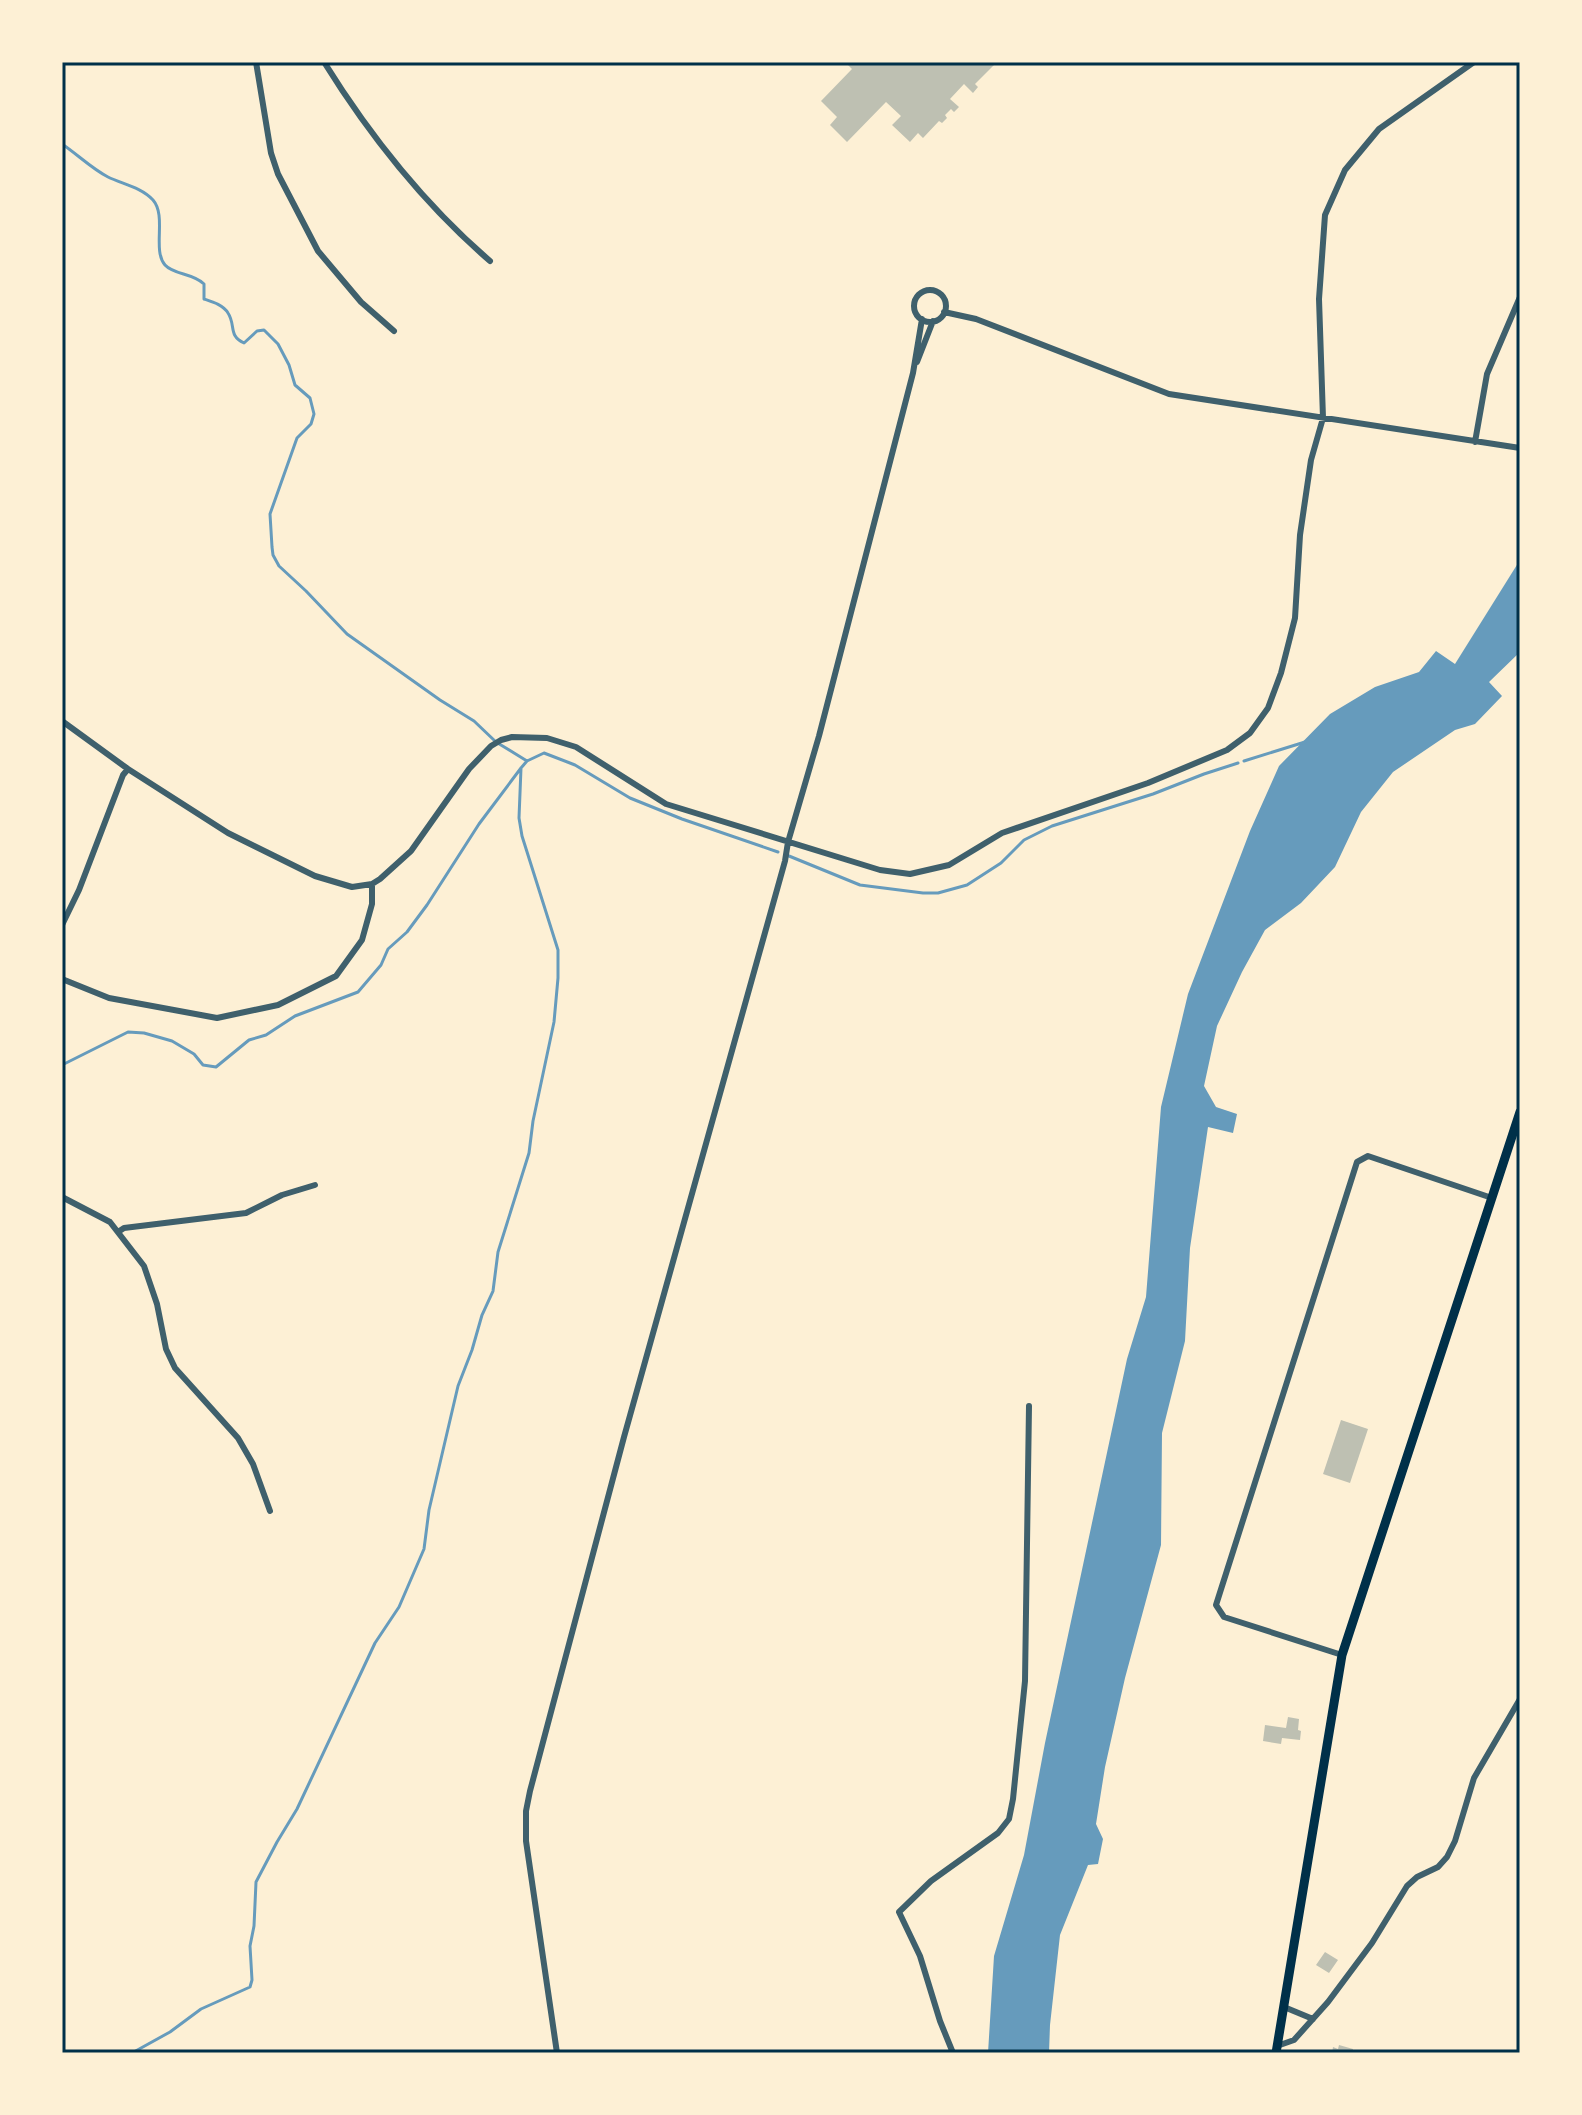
<svg xmlns="http://www.w3.org/2000/svg" width="1582" height="2115" font-family="Merriweather,serif">
	<style>
		.water { fill: #669bbc }
		.lines { fill: none; stroke-linecap: round; stroke-linejoin: round }
		.stream { stroke: #669bbc; stroke-width: 3 }
		.building { fill: #bec0b2 }
		.minor { stroke: #3f606c; stroke-width: 6 }
		.primary { stroke: #003049; stroke-width: 9 }
		.neatline { fill: none; stroke: #003049; stroke-width: 3 }
	</style>
	<rect width="100%" height="100%" fill="#fdf0d5"/>
	<path class="water" d="M1520 560V652L1489 682 1502 696 1475 724 1455 730 1393 772 1361 812 1335 867 1301 903 1265 930 1242 972 1217 1026 1204 1086 1216 1107 1237 1114 1233 1133 1208 1127 1190 1248 1185 1341 1162 1433 1161 1545 1125 1678 1105 1767 1096 1824 1103 1839 1098 1864 1088 1865 1060 1935 1050 2025 1049 2053H988L994 1956 1024 1855 1045 1743 1127 1359 1146 1297 1161 1107 1188 994 1250 831 1279 766 1330 714 1375 687 1419 672 1436 651 1455 664Z"/>
	<g class="lines">
		<path class="stream" d="M62 144C77 154 92 169 108 177 122 184 141 187 153 200 167 216 152 250 165 265 174 275 193 273 204 284V299C213 302 223 305 228 313 236 325 228 336 244 343L257 331 264 330 278 344 289 365 295 385 310 398 314 414 311 424 297 438 270 514 272 547 273 555 279 566 306 591 347 634 440 700 474 721 496 742 527 761
			M1244 761 1305 742
			M789 856 860 885 923 893H938L967 885 1001 863 1024 840 1052 826 1153 794 1204 774 1238 763
			M62 1065 128 1032 144 1033 172 1041 194 1054 203 1065 216 1067 249 1040 266 1035 295 1016 358 992 381 965 388 949 407 932 427 905 479 824 521 768 527 761 544 753 575 765 630 798 682 819 778 852
			M132 2053 170 2032 201 2009 250 1987 252 1980 250 1946 254 1926 256 1882 277 1842 297 1809 375 1643 399 1607 424 1549 429 1510 458 1386 472 1350 482 1315 493 1291 498 1252 529 1153 533 1121 554 1022 558 978V950L522 836 519 818 521 768"/>
	</g>
	<path class="building" d="M845 62H993L995 64 975 84 978 87 973 93 964 84 950 99 959 107 954 112 951 109 945 115 947 118 942 123 939 121 923 138 918 133 910 142 892 125 901 116 886 102 847 142 830 125 837 117 821 101 852 69Z
		M1341 1420 1368 1429 1350 1483 1323 1474Z
		M1288 1717 1299 1719 1298 1730 1301 1731 1300 1740 1282 1738 1281 1744 1263 1741 1265 1725 1286 1728Z
		M1325 1952 1338 1960 1329 1973 1316 1965Z
		M1339 2045 1353 2049 1352 2053H1332L1333 2047 1338 2049Z"/>
	<g class="lines">
		<path class="minor" d="M256 62 271 153 278 174 318 251 361 302 394 331
			M324 62C370 136 424 204 490 261
			M914 306a16 16 0 1 1 32 0a16 16 0 1 1-32 0Z
			M944 312 976 319 1169 394 1520 448
			M917 362 933 321
			M1475 442 1487 374 1520 297
			M62 721 128 769 228 833 315 876 352 887 372 884 380 879 411 851 469 769 491 746 501 740 512 737 547 738 576 747 666 804 880 870 910 874 949 865 1002 833 1148 783 1227 750 1250 733 1268 708 1281 673 1295 618 1300 535 1311 460 1323 418 1319 299 1325 215 1345 170 1379 129 1474 62
			M62 925 79 890 123 775 128 769
			M62 979 109 998 217 1018 278 1005 336 976 362 940 372 904V884
			M62 1197 110 1222 144 1266 157 1304 166 1349 175 1368 238 1438 253 1464 270 1511
			M118 1232 124 1228 246 1213 282 1195 315 1185
			M1342 1655 1224 1617 1216 1605 1357 1162 1368 1156 1492 1198
			M1284 2007 1313 2019
			M1277 2046 1294 2040 1328 2002 1372 1943 1407 1886 1417 1877 1438 1867 1447 1857 1455 1841 1474 1778 1520 1699
			M557 2053 526 1841V1811L530 1791 624 1437 785 861 788 842 819 736 913 373 922 319
			M953 2053 940 2021 920 1956 899 1912 931 1881 998 1833 1009 1819 1013 1799 1025 1681 1029 1406"/>
		<path class="primary" d="M1276 2053 1342 1655 1520 1112"/>
	</g>
	<rect width="1582" height="2115" fill="none" stroke="#fdf0d5" stroke-width="128"/>
	<rect x="64" y="64" width="1454" height="1987" class="neatline"/>
</svg>
